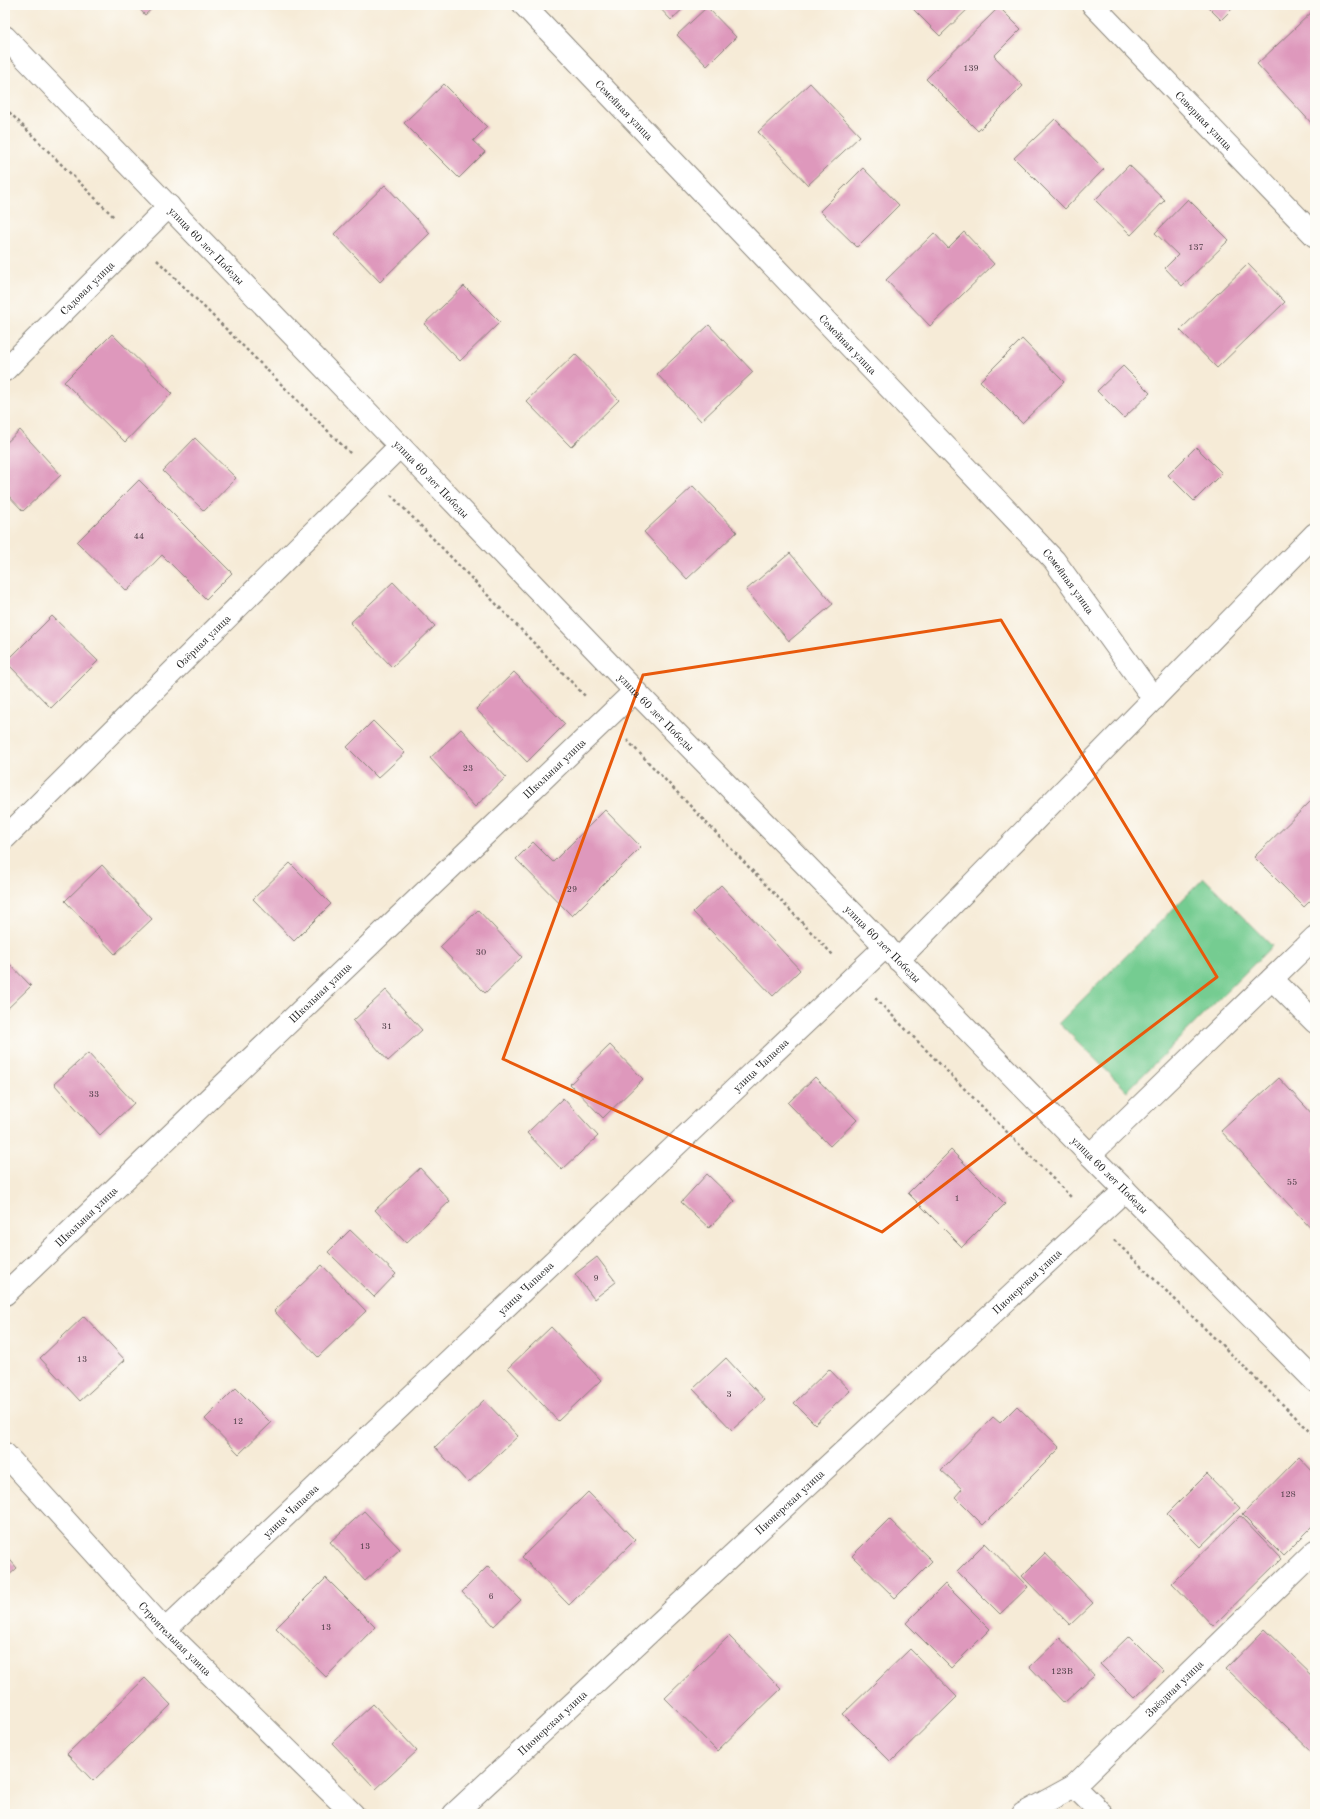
<svg xmlns="http://www.w3.org/2000/svg" width="1320" height="1819" font-family="'Old Standard TT',serif">
	<style>
		.green { fill: #74cc91; stroke: #487456 }
		.building { fill: #de98bc }
		.lines { fill: none; stroke-linecap: round; stroke-linejoin: round }
		.minor-casing { stroke: #89847a; stroke-width: 24 }
		.path { stroke: #89847a; stroke-width: 2.5; stroke-dasharray: 3 3; stroke-linecap: butt }
		.minor { stroke: #fff; stroke-width: 22 }
		.marked { fill: none; stroke: #e8590c; stroke-width: 3; stroke-linejoin: round }
		.labels { text-anchor: middle; stroke-width: 3.5; stroke-linejoin: round; paint-order: stroke }
		.number-label { font-size: 9px; fill: #4c3b44 }
		.street-label { font-size: 11px; fill: #1c1c1c; stroke: #fdfcf7 }
	</style>
	<rect width="100%" height="100%" fill="#fdfcf7"/>
	<filter id="ink" filterUnits="userSpaceOnUse"><feTurbulence type="fractalNoise" baseFrequency=".025" numOctaves="2"/><feDisplacementMap in="SourceGraphic" scale="8" xChannelSelector="R" yChannelSelector="G"/><feConvolveMatrix kernelMatrix="1 2 1 2 8 2 1 2 1" color-interpolation-filters="sRGB"/></filter>
	<filter id="wash" filterUnits="userSpaceOnUse"><feTurbulence type="fractalNoise" baseFrequency=".012" numOctaves="4" result="noise"/><feDisplacementMap in="SourceGraphic" scale="16" xChannelSelector="R" yChannelSelector="G"/><feGaussianBlur stdDeviation="0.9" result="paint"/><feColorMatrix in="noise" values="0 0 0 0 0 0 0 0 0 0 0 0 0 0 0 0 0 1.4 0 .05"/><feComposite in="paint" operator="in"/></filter>
	<g filter="url(#wash)">
		<rect width="100%" height="100%" fill="#f6ebd7"/>
		<path class="green" d="M1204 878 1272 946 1127 1091 1059 1023Z"/>
		<g id="blocks">
			<path class="building" d="M136 5H156L145 15Z
				M657 5H687L671 20Z
				M909 5H972L940 36Z
				M1206 5H1236L1221 20Z
				M707 7 736 37 707 66 677 35Z
				M999 7 1021 29 994 56 1023 86 978 131 926 79Z
				M1315 9V127L1257 64Z
				M810 83 860 136 808 185 758 132Z
				M444 84 487 127 473 141 485 152 459 178 404 123Z
				M1055 119 1104 169 1065 209 1014 158Z
				M1129 165 1165 200 1131 235 1095 200Z
				M863 168 899 205 857 247 820 211Z
				M385 185 430 233 380 282 334 234Z
				M1188 199 1229 240 1182 286 1165 268 1178 255 1155 233Z
				M964 232 994 264 930 326 886 280 934 233 948 248Z
				M1248 264 1285 302 1217 368 1180 330Z
				M464 286 500 322 460 361 424 324Z
				M709 325 753 372 701 421 657 374Z
				M112 334 172 393 125 442 64 382Z
				M1022 339 1064 382 1022 423 980 381Z
				M575 354 619 400 571 447 526 401Z
				M1123 366 1150 393 1124 418 1097 391Z
				M20 430 61 475 23 511 5 492V444Z
				M195 438 236 478 204 511 163 471Z
				M1196 447 1222 473 1194 501 1168 475Z
				M139 480 232 573 206 599 162 555 127 591 77 542Z
				M693 486 737 532 687 579 644 532Z
				M790 553 833 604 789 641 746 590Z
				M393 582 435 626 392 667 350 623Z
				M52 616 98 661 51 708 6 662Z
				M514 672 565 724 527 762 476 709Z
				M373 721 405 753 378 778 347 747Z
				M461 729 506 777 475 807 430 758Z
				M1315 797V896L1304 907 1254 857Z
				M605 810 641 847 572 916 516 859 533 842 553 862Z
				M290 863 331 904 294 941 253 899Z
				M102 865 152 919 115 954 65 901Z
				M721 885 800 970 773 996 693 912Z
				M478 910 522 957 485 993 440 947Z
				M5 959 31 986 5 1011Z
				M386 990 422 1030 388 1061 353 1021Z
				M610 1045 643 1079 603 1118 570 1084Z
				M88 1053 134 1103 100 1135 54 1084Z
				M815 1077 857 1120 830 1146 788 1103Z
				M1279 1078 1315 1117V1233L1221 1131Z
				M563 1098 598 1136 562 1170 527 1133Z
				M951 1150 1005 1204 962 1247 908 1193Z
				M420 1168 450 1201 406 1243 375 1210Z
				M707 1174 735 1201 709 1228 681 1202Z
				M350 1230 396 1274 374 1297 328 1252Z
				M597 1257 616 1282 594 1299 575 1274Z
				M322 1265 366 1311 318 1357 274 1311Z
				M84 1316 125 1360 80 1401 40 1358Z
				M551 1327 601 1380 558 1421 508 1368Z
				M726 1358 765 1400 732 1430 693 1389Z
				M829 1369 850 1391 815 1424 794 1403Z
				M236 1388 271 1423 239 1454 205 1419Z
				M484 1400 518 1436 468 1483 435 1447Z
				M1017 1406 1060 1448 983 1525 955 1497 962 1489 941 1470 993 1417 1000 1423Z
				M1299 1457 1315 1474V1524L1283 1556 1242 1515Z
				M1207 1474 1240 1508 1200 1547 1167 1514Z
				M588 1492 635 1540 569 1605 522 1557Z
				M364 1511 400 1549 365 1581 330 1542Z
				M1240 1516 1281 1559 1213 1626 1172 1583Z
				M889 1519 932 1561 895 1598 852 1556Z
				M985 1543 1028 1587 1000 1614 957 1571Z
				M1045 1553 1093 1603 1070 1625 1022 1576Z
				M5 1554 17 1568 5 1579Z
				M488 1566 521 1600 494 1626 462 1592Z
				M326 1578 375 1627 326 1677 276 1628Z
				M945 1584 990 1629 951 1668 906 1623Z
				M1265 1629 1315 1677V1753L1314 1754 1226 1669Z
				M729 1636 781 1689 717 1751 665 1698Z
				M1129 1636 1163 1670 1134 1698 1100 1664Z
				M1060 1638 1094 1675 1064 1703 1030 1667Z
				M910 1649 957 1697 891 1762 843 1714Z
				M145 1678 171 1705 93 1781 67 1754Z
				M373 1704 417 1751 376 1789 332 1743Z"/>
		</g>
	</g>
	<g filter="url(#ink)">
		<use href="#blocks" fill-opacity="0" stroke="#89847a" stroke-width="1"/>
		<g class="lines">
			<g class="minor-casing">
				<g id="minor">
					<path id="s1" d="M524 5 1054 560 1154 699"/>
					<path id="s2" d="M1093 5 1315 236"/>
					<path id="s3" d="M5 37 400 446 635 691 1090 1155 1315 1381"/>
					<path id="s4" d="M5 370 169 206"/>
					<path id="s5" d="M5 838 400 446"/>
					<path d="M898 960 1315 534"/>
					<path d="M1272 979 1315 1022"/>
					<path d="M1090 1155 1315 937"/>
					<path id="s6" d="M5 1294 635 691"/>
					<path id="s7" d="M5 1454 165 1630 353 1814"/>
					<path id="s8" d="M165 1630 886 946"/>
					<path d="M1074 1786 1102 1814"/>
					<path id="s9" d="M454 1814 1125 1190"/>
					<path id="s10" d="M1023 1814 1074 1786 1315 1551"/>
				</g>
			</g>
			<path class="path" d="M5 108 115 218
				M157 260 351 454
				M391 495 586 697
				M627 740 834 956
				M875 998 1072 1198
				M1114 1240 1315 1436"/>
			<use href="#minor" class="minor"/>
		</g>
	</g>
	<path class="marked" d="M1001 620 1217 977 882 1232 503 1059 643 675Z"/>
	<g class="labels">
		<g class="number-label">
			<text x="971" y="71">139</text>
			<text x="1196" y="250">137</text>
			<text x="139" y="539">44</text>
			<text x="468" y="771">23</text>
			<text x="572" y="892">29</text>
			<text x="481" y="955">30</text>
			<text x="387" y="1029">31</text>
			<text x="94" y="1097">33</text>
			<text x="1292" y="1185">55</text>
			<text x="957" y="1201">1</text>
			<text x="596" y="1281">9</text>
			<text x="82" y="1362">13</text>
			<text x="729" y="1397">3</text>
			<text x="238" y="1424">12</text>
			<text x="1288" y="1497">128</text>
			<text x="365" y="1549">13</text>
			<text x="491" y="1599">6</text>
			<text x="326" y="1630">13</text>
			<text x="1062" y="1674">123В</text>
		</g>
		<g class="street-label">
			<text dy="4" stroke="none"><textPath href="#s1" startOffset="145">Семейная улица</textPath></text>
			<text dy="4" stroke="none"><textPath href="#s2" startOffset="160">Северная улица</textPath></text>
			<text dy="4" stroke="none"><textPath href="#s3" startOffset="290">улица 60 лет Победы</textPath></text>
			<text dy="4" stroke="none"><textPath href="#s4" startOffset="116">Садовая улица</textPath></text>
			<text dy="4" stroke="none"><textPath href="#s1" startOffset="469">Семейная улица</textPath></text>
			<text dy="4" stroke="none"><textPath href="#s3" startOffset="614">улица 60 лет Победы</textPath></text>
			<text dy="4" stroke="none"><textPath href="#s1" startOffset="793">Семейная улица</textPath></text>
			<text dy="4" stroke="none"><textPath href="#s5" startOffset="279">Озёрная улица</textPath></text>
			<text dy="4" stroke="none"><textPath href="#s3" startOffset="938">улица 60 лет Победы</textPath></text>
			<text dy="4" stroke="none"><textPath href="#s6" startOffset="760">Школьная улица</textPath></text>
			<text dy="4" stroke="none"><textPath href="#s3" startOffset="1262">улица 60 лет Победы</textPath></text>
			<text dy="4" stroke="none"><textPath href="#s6" startOffset="436">Школьная улица</textPath></text>
			<text dy="4" stroke="none"><textPath href="#s8" startOffset="821">улица Чапаева</textPath></text>
			<text dy="4" stroke="none"><textPath href="#s3" startOffset="1586">улица 60 лет Победы</textPath></text>
			<text dy="4" stroke="none"><textPath href="#s6" startOffset="112">Школьная улица</textPath></text>
			<text dy="4" stroke="none"><textPath href="#s9" startOffset="782">Пионерская улица</textPath></text>
			<text dy="4" stroke="none"><textPath href="#s8" startOffset="497">улица Чапаева</textPath></text>
			<text dy="4" stroke="none"><textPath href="#s9" startOffset="458">Пионерская улица</textPath></text>
			<text dy="4" stroke="none"><textPath href="#s8" startOffset="173">улица Чапаева</textPath></text>
			<text dy="4" stroke="none"><textPath href="#s7" startOffset="251">Строительная улица</textPath></text>
			<text dy="4" stroke="none"><textPath href="#s10" startOffset="198">Звёздная улица</textPath></text>
			<text dy="4" stroke="none"><textPath href="#s9" startOffset="134">Пионерская улица</textPath></text>
		</g>
	</g>
	<rect width="1320" height="1819" fill="none" stroke="#fdfcf7" stroke-width="20"/>
</svg>
